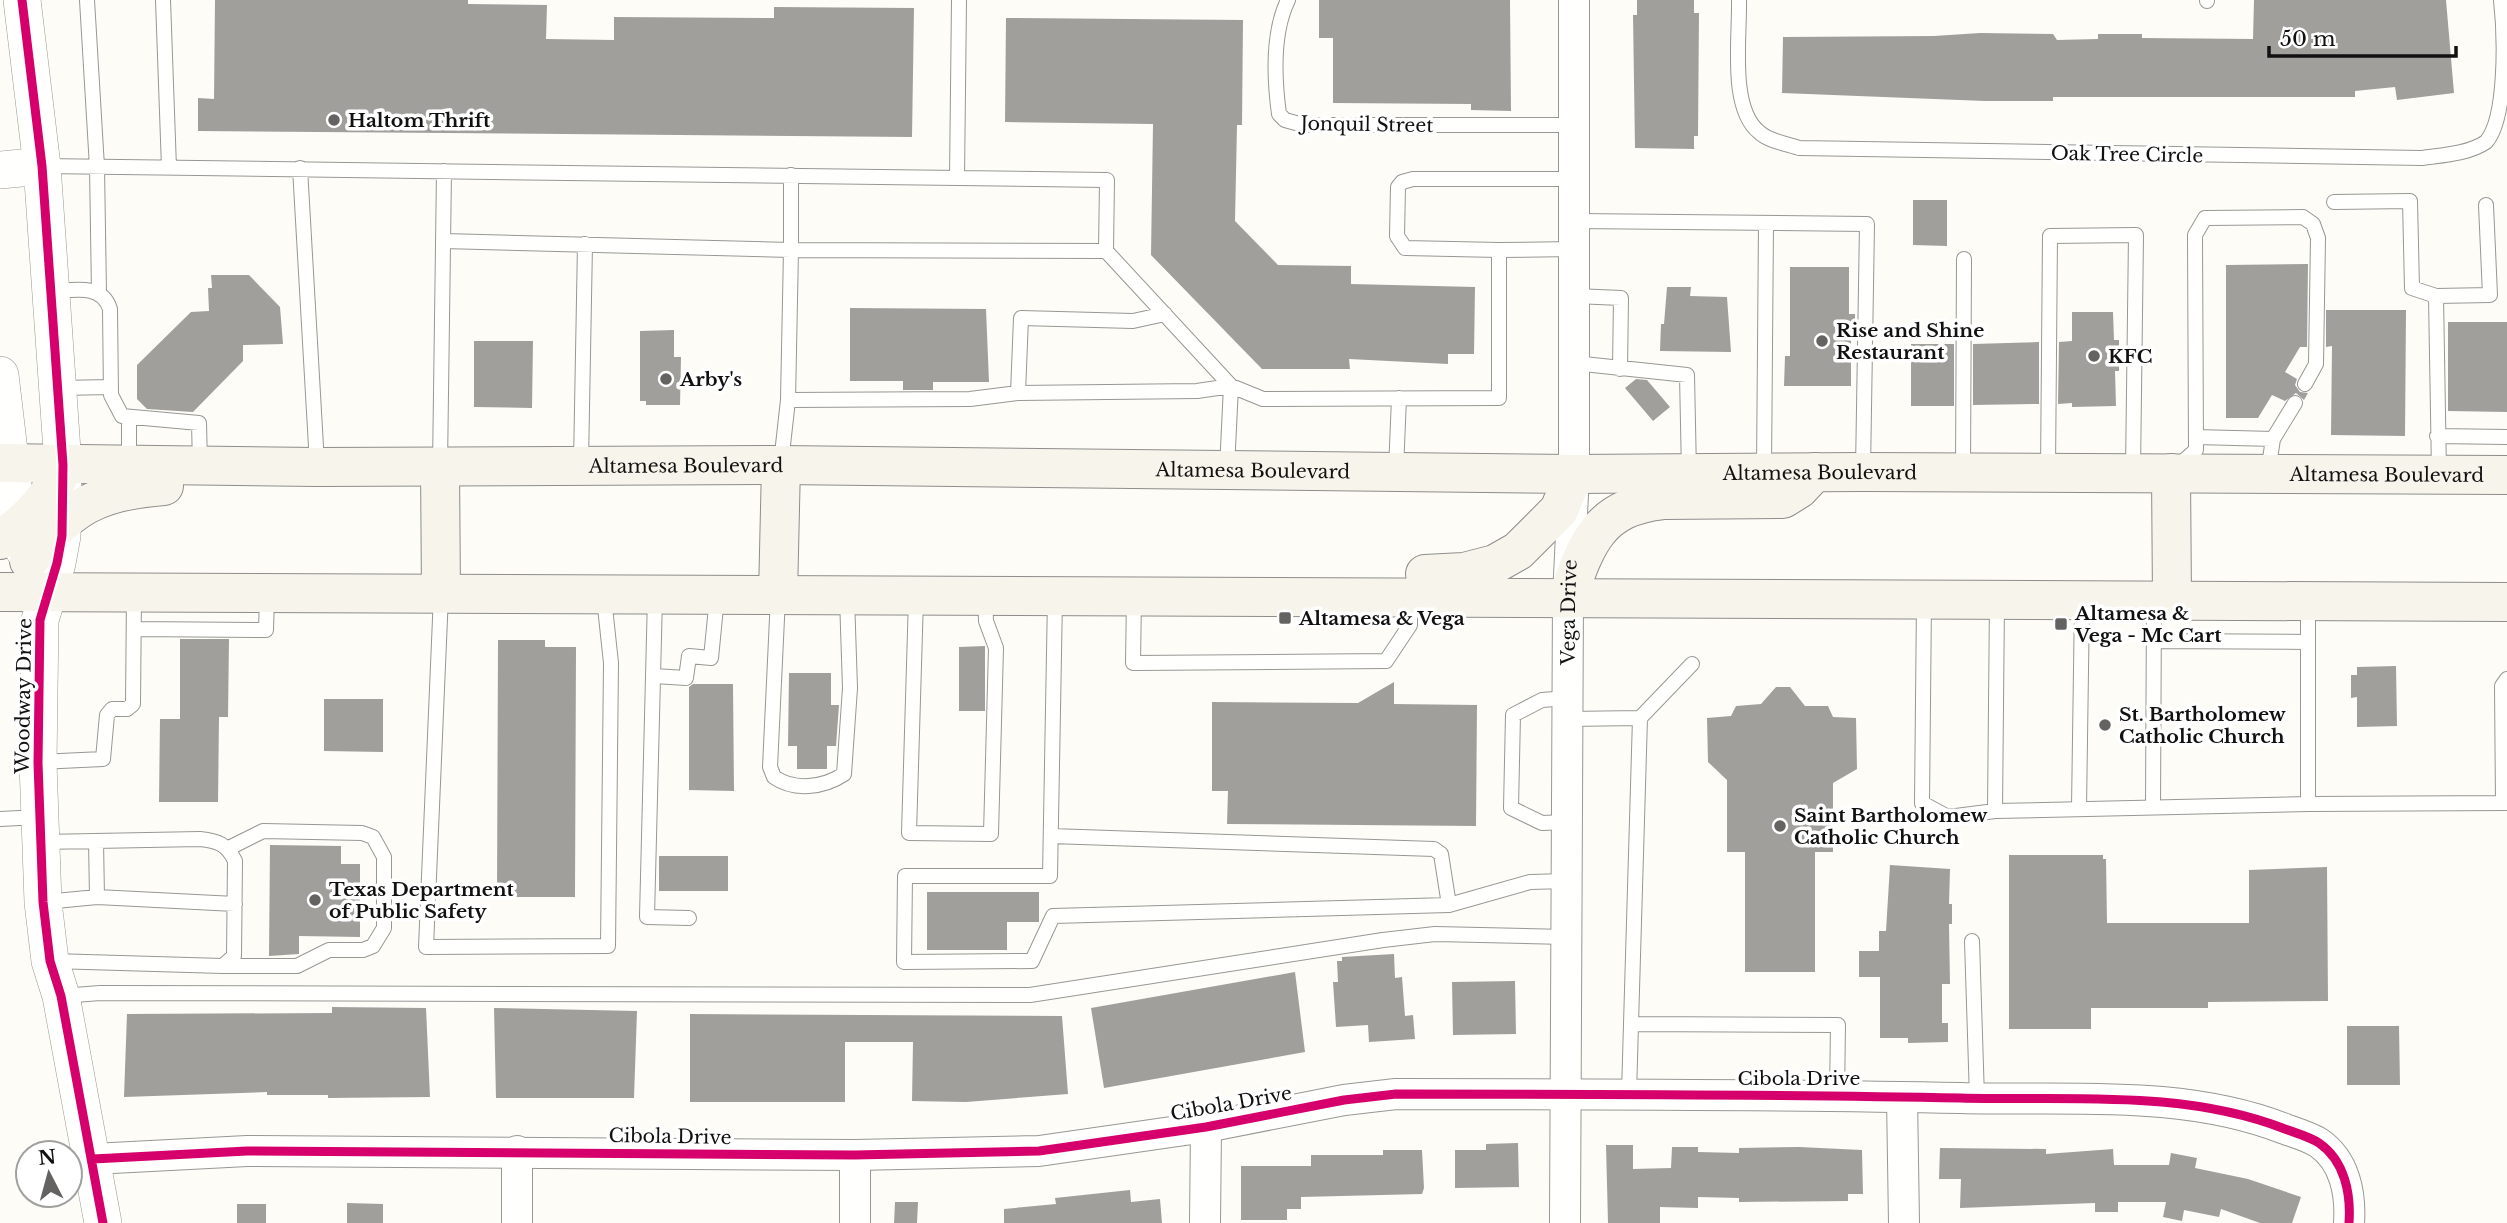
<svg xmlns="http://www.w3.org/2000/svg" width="2507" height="1223" font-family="'Libre Baskerville',serif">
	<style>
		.building { fill: #a19f9c }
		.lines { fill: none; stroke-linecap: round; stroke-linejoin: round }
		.service-casing { stroke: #979795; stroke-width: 16 }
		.minor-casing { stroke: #979795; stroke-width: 32 }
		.tertiary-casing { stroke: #979795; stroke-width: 38 }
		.secondary-casing { stroke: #8e8d8b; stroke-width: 40 }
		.service { stroke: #fffffe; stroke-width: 14 }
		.minor { stroke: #fffffe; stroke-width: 30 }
		.tertiary { stroke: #fffffe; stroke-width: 37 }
		.secondary { stroke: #f6f4eb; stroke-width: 38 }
		.cycleway-casing { stroke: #fff; stroke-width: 13 }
		.cycleway { stroke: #d6006c; stroke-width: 9 }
		.poi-dot { fill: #646362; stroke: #fff; stroke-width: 2.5 }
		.labels { text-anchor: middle; stroke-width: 7; stroke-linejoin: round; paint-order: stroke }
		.poi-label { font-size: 19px; font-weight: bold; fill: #111; stroke: #fff; text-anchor: start }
		.street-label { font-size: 19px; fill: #111; stroke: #fff }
	</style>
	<rect width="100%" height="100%" fill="#fdfcf7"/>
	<path class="building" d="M215 0H468V4L547 5 546 39 614 40V17L774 18V7L914 8 912 137 198 131V98L214 99Z
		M1319 0H1510L1511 111 1471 110V104L1333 103V38H1319Z
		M1637 0H1694V13H1699L1698 136H1694V149L1635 148 1633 15H1637Z
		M2254 0H2446L2454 93 2397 100 2395 87 2355 91V97H2053V101H1985L1782 93 1783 37 1934 36 1980 33 2053 34 2057 40 2098 39V34H2142V38L2253 39Z
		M1006 18 1243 20 1242 125H1237L1235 221 1278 265 1351 266V284L1475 287 1474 354H1448V364L1349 359 1350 369H1262L1151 255 1153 124 1005 122Z
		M1913 200H1947V246L1913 245Z
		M2308 264 2307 347H2300L2285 372 2297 379 2295 385 2300 392 2308 393 2304 400 2296 393 2285 401 2272 395 2258 418H2226V265Z
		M1790 267H1849V314H1855V334H1851V386H1784L1785 356H1790Z
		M211 275H249L280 307 283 344 243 345V361L193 412 147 409 137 399V365L191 312 209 311 208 288H212Z
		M1667 287H1691L1690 296 1727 297 1731 352 1660 351 1661 324H1664Z
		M850 308 986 309 989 382H933V390H903V381H850Z
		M2326 310H2406L2405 436 2331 435 2332 346 2326 347Z
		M2072 312H2113L2114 340H2119V371H2115L2116 406 2072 407V403L2058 404 2059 342 2072 341Z
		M2448 322H2507V412L2448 411Z
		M674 330V357H681L680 405H646V401H640V331Z
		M474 341H533L532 408 474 407Z
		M2039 342V404L1973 405V344Z
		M1911 344H1954V406H1911Z
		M1636 379 1647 380 1670 407 1653 421 1625 388Z
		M180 639H229L228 717H219L218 802H159L160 719H180Z
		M498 640H545V647H576L575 897H497Z
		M985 646V711H959V647Z
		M2396 666 2397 726 2357 727V697L2351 698V675H2357V667Z
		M789 673H831V705H839L836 746H827V769H797V746H788Z
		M1394 682V704L1477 705 1476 826 1227 824 1228 791H1212V702L1358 703Z
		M693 684H733L734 791 689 790V687Z
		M1776 687H1790L1805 706H1828L1833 717 1856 718 1857 769 1833 783V852H1815V972H1745V852H1727V780L1708 762 1707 718 1731 716 1736 706 1761 704Z
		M324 699H383V752L324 751Z
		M270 845 341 846V864H360V937L299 936V954L269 956Z
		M2009 855H2103V859H2106L2107 923H2249V870L2327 867 2328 1001 2208 1002V1008H2091V1029H2009Z
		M659 856H728V891H659Z
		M1890 865 1950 869 1949 904H1952V924H1949L1950 984H1942V1023H1948V1042L1908 1043V1038H1880V977H1859V951H1879V931H1886Z
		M927 892H1039V922H1007V950H927Z
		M1394 954 1395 978 1402 977 1405 1016 1413 1015 1415 1039 1369 1042 1368 1025 1336 1027 1333 982H1338L1337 961H1342V957Z
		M1295 972 1305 1052 1104 1088 1091 1008Z
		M1515 981 1516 1034 1453 1035 1452 982Z
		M332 1007 426 1008 430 1097 328 1098V1095H267V1092L124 1097 127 1014 332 1013Z
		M494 1008 637 1011 634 1098H496Z
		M690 1014 1062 1016 1068 1094 966 1102 912 1101 913 1042H845V1102H690Z
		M2347 1026H2399L2400 1085H2347Z
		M1518 1143 1519 1187 1455 1188V1150H1486V1144Z
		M1606 1145H1633V1169L1671 1168 1672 1147H1698V1152L1739 1153V1148L1799 1147 1862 1150 1863 1194H1848V1201L1739 1202V1198L1698 1197V1208L1660 1207V1223H1608Z
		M1940 1148 2046 1149V1154L2113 1149 2114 1165H2169L2171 1153 2197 1158 2195 1168 2248 1179 2301 1197 2292 1223H2260L2221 1209 2219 1217 2184 1210 2182 1221 2163 1217 2166 1202H2118V1212H2095V1203L1960 1208 1961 1179H1939Z
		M1383 1150H1422L1424 1188 1422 1194 1301 1197V1209H1287V1220H1241V1166H1311V1155H1383Z
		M1130 1190 1131 1202 1160 1199 1162 1223H1004V1209L1056 1204 1055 1198Z
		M895 1202H918L917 1223H894Z
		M347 1203 383 1204V1223H347Z
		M237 1204H266V1223H237Z"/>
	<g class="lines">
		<g class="service-casing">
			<path id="service" d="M87 0 97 167 99 293
				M163 0 169 168
				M1288 0C1272 33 1274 77 1279 114L1285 120 1303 125H1574
				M1739 0C1740 36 1729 108 1759 132 1768 141 1787 144 1799 148L2422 158C2443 155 2468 154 2486 142 2507 118 2505 36 2501 0
				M2207 0V1
				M42 166 1107 180 1106 251 1231 386 1227 469
				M300 168 317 464
				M791 175V250L1106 251
				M957 178 959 0
				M2334 202 2410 201 2412 288 2436 296
				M1575 221 1867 224 1863 470
				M443 241 791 250 788 400 781 463
				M1499 250 1405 248 1397 236 1398 187 1402 182 1413 179H1575
				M51 292C73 290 102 283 110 309L111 395 122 416 199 423 200 464
				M1575 296 1621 298 1620 369
				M1165 314 1133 321 1021 318 1018 393 1197 391 1231 386 1263 399 1499 398V250L1575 249
				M1574 363 1687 375 1689 473
				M59 388 111 387
				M788 400 970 399 1018 393
				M129 419V463
				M2437 436 2507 437
				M2196 437 2273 439
				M581 463 585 244
				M440 467 444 171
				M2177 467 2196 450 2195 235 2205 218 2303 217 2313 224 2318 238 2316 364 2305 384
				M1396 470 1399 398
				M1764 470 1766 223
				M1963 471 1964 259
				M2048 471 2050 236 2136 235 2133 471
				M2268 472 2273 439 2295 403
				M2439 472 2436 296 2490 295 2486 205
				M441 595 426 947 608 946 611 663 604 598
				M655 597 647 917 689 918
				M778 597 770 767 774 777C794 791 823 788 844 774L850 688 847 598
				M916 598 909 833 991 834 996 648 986 621 985 597
				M1055 598 1050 876H905L904 962 1032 961 1053 916 1449 905 1530 882 1566 881
				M1134 598 1133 663 1386 661 1410 625V600
				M1924 600 1922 803 1948 817 1995 811 1997 600
				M134 629 266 630 267 596
				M2154 641 2308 642
				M654 676 686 678 689 656 711 658 717 597
				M1640 718 1692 664
				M1567 719 1640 718 1631 1024
				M39 762 103 759 107 715 112 709H127L133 704 134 595
				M2503 803 2502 686 2507 679
				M2308 804 2507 803
				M2153 807 2154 601
				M2079 808 2082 601
				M1995 811 2308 804V601
				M0 819 39 817
				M1567 822 1542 823 1511 808 1513 715 1542 700 1567 698
				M1051 836 1434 849 1441 854 1449 905
				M96 841 97 897
				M42 842 200 839C218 841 227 844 235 861L234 956 223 966 52 961
				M45 902 97 897 235 904
				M1972 941 1977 1098
				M223 966H297L329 950H363L373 946 384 928V857L373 837 362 833 263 831 229 848
				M62 996 100 993 1030 995 1383 940 1435 934 1566 937
				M1629 1094 1631 1024 1838 1025 1837 1096"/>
		</g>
		<g class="minor-casing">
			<g id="minor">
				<path d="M1902 1097 1904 1223"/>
				<path d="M855 1155V1223"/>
				<path d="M93 1159 247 1151 855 1155 1039 1151 1206 1127 1344 1100 1396 1094C1584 1094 1773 1094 1961 1098 2069 1101 2183 1089 2285 1129 2296 1133 2310 1137 2319 1143 2345 1161 2351 1194 2349 1223"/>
				<path d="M517 1223V1151"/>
				<path d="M1205 1223 1206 1127"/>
				<path id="s1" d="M1565 1223 1568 596 1574 474V0"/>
			</g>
		</g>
		<g class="tertiary-casing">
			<path id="tertiary" d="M22 0 42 166 63 465 62 536 57 563 40 620 38 763 43 902 50 961 61 996 103 1223
				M0 170 42 166
				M0 375 18 527 24 550"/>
		</g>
		<g class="secondary-casing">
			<g id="secondary">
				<path id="s2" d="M0 463 317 467 781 465 1574 474 1863 472 2507 475"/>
				<path d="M440 467 441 594"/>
				<path d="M2171 473 2172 600"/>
				<path d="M0 540C28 520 52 497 63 465"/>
				<path d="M29 561C68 507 97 491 164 486"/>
				<path d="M1425 574 1464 572 1495 564 1518 551 1559 510 1574 474"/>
				<path d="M0 592 2507 602"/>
				<path d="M778 596 781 465"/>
				<path d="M1568 596C1587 542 1599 507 1663 500L1783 499 1799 489 1815 472"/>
			</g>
		</g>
		<use href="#service" class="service"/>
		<use href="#minor" class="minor"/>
		<use href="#tertiary" class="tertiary"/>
		<use href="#secondary" class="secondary"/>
		<g class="cycleway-casing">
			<path id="cycleway" d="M22 0 42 166 63 465 62 536 57 563 40 620 38 763 43 902 50 961 61 996 103 1223
				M93 1159 247 1151 855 1155 1039 1151 1206 1127 1344 1100 1396 1094C1584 1094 1773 1094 1961 1098 2069 1101 2183 1089 2285 1129 2296 1133 2310 1137 2319 1143 2345 1161 2351 1194 2349 1223"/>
		</g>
		<use href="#cycleway" class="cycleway"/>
	</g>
	<g class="poi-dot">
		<circle cx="334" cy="120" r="7"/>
		<circle cx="1822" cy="341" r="7"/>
		<circle cx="2094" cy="356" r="7"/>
		<circle cx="666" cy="379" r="7"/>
		<rect x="1278" y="611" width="14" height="14" rx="3.5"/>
		<rect x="2054" y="617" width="14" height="14" rx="3.5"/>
		<circle cx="2105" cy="725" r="7"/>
		<circle cx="1780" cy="826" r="7"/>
		<circle cx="315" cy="900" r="7"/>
	</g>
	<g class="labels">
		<g class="poi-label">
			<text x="348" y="127">Haltom Thrift</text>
			<text x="1836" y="337">Rise and Shine<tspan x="1836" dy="22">Restaurant</tspan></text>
			<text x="2108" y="363">KFC</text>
			<text x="680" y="386">Arby's</text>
			<text x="2075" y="620">Altamesa &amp;<tspan x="2075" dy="22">Vega - Mc Cart</tspan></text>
			<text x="1299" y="625">Altamesa &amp; Vega</text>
			<text x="2119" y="721">St. Bartholomew<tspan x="2119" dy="22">Catholic Church</tspan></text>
			<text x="1794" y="822">Saint Bartholomew<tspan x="1794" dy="22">Catholic Church</tspan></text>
			<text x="329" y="896">Texas Department<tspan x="329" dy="22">of Public Safety</tspan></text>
		</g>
		<g class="street-label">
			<text transform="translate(1367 124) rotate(1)" y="7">Jonquil Street</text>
			<text transform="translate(2127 154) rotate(1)" y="7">Oak Tree Circle</text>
			<text dy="7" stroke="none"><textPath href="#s2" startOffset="686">Altamesa Boulevard</textPath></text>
			<text dy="7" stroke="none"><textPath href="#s2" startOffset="1253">Altamesa Boulevard</textPath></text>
			<text dy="7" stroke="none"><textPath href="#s2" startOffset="1820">Altamesa Boulevard</textPath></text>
			<text dy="7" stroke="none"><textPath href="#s2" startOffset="2387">Altamesa Boulevard</textPath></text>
			<text dy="7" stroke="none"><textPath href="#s1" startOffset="611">Vega Drive</textPath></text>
			<text transform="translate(23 696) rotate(-89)" y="7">Woodway Drive</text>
			<text x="1799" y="1085">Cibola Drive</text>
			<text transform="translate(1231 1103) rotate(-10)" y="7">Cibola Drive</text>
			<text transform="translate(670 1136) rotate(1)" y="7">Cibola Drive</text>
		</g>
	</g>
	<g transform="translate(49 1174) rotate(354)"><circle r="33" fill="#ffffff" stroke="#a0a0a0" stroke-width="2"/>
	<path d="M0-5L12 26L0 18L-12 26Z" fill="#646362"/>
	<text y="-10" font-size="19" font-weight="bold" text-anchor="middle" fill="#111111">N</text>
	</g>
	<path d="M2269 46v10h187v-10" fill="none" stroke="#111111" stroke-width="3.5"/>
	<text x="2280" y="46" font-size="21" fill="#111111" stroke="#ffffff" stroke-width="5" paint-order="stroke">50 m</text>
</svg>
